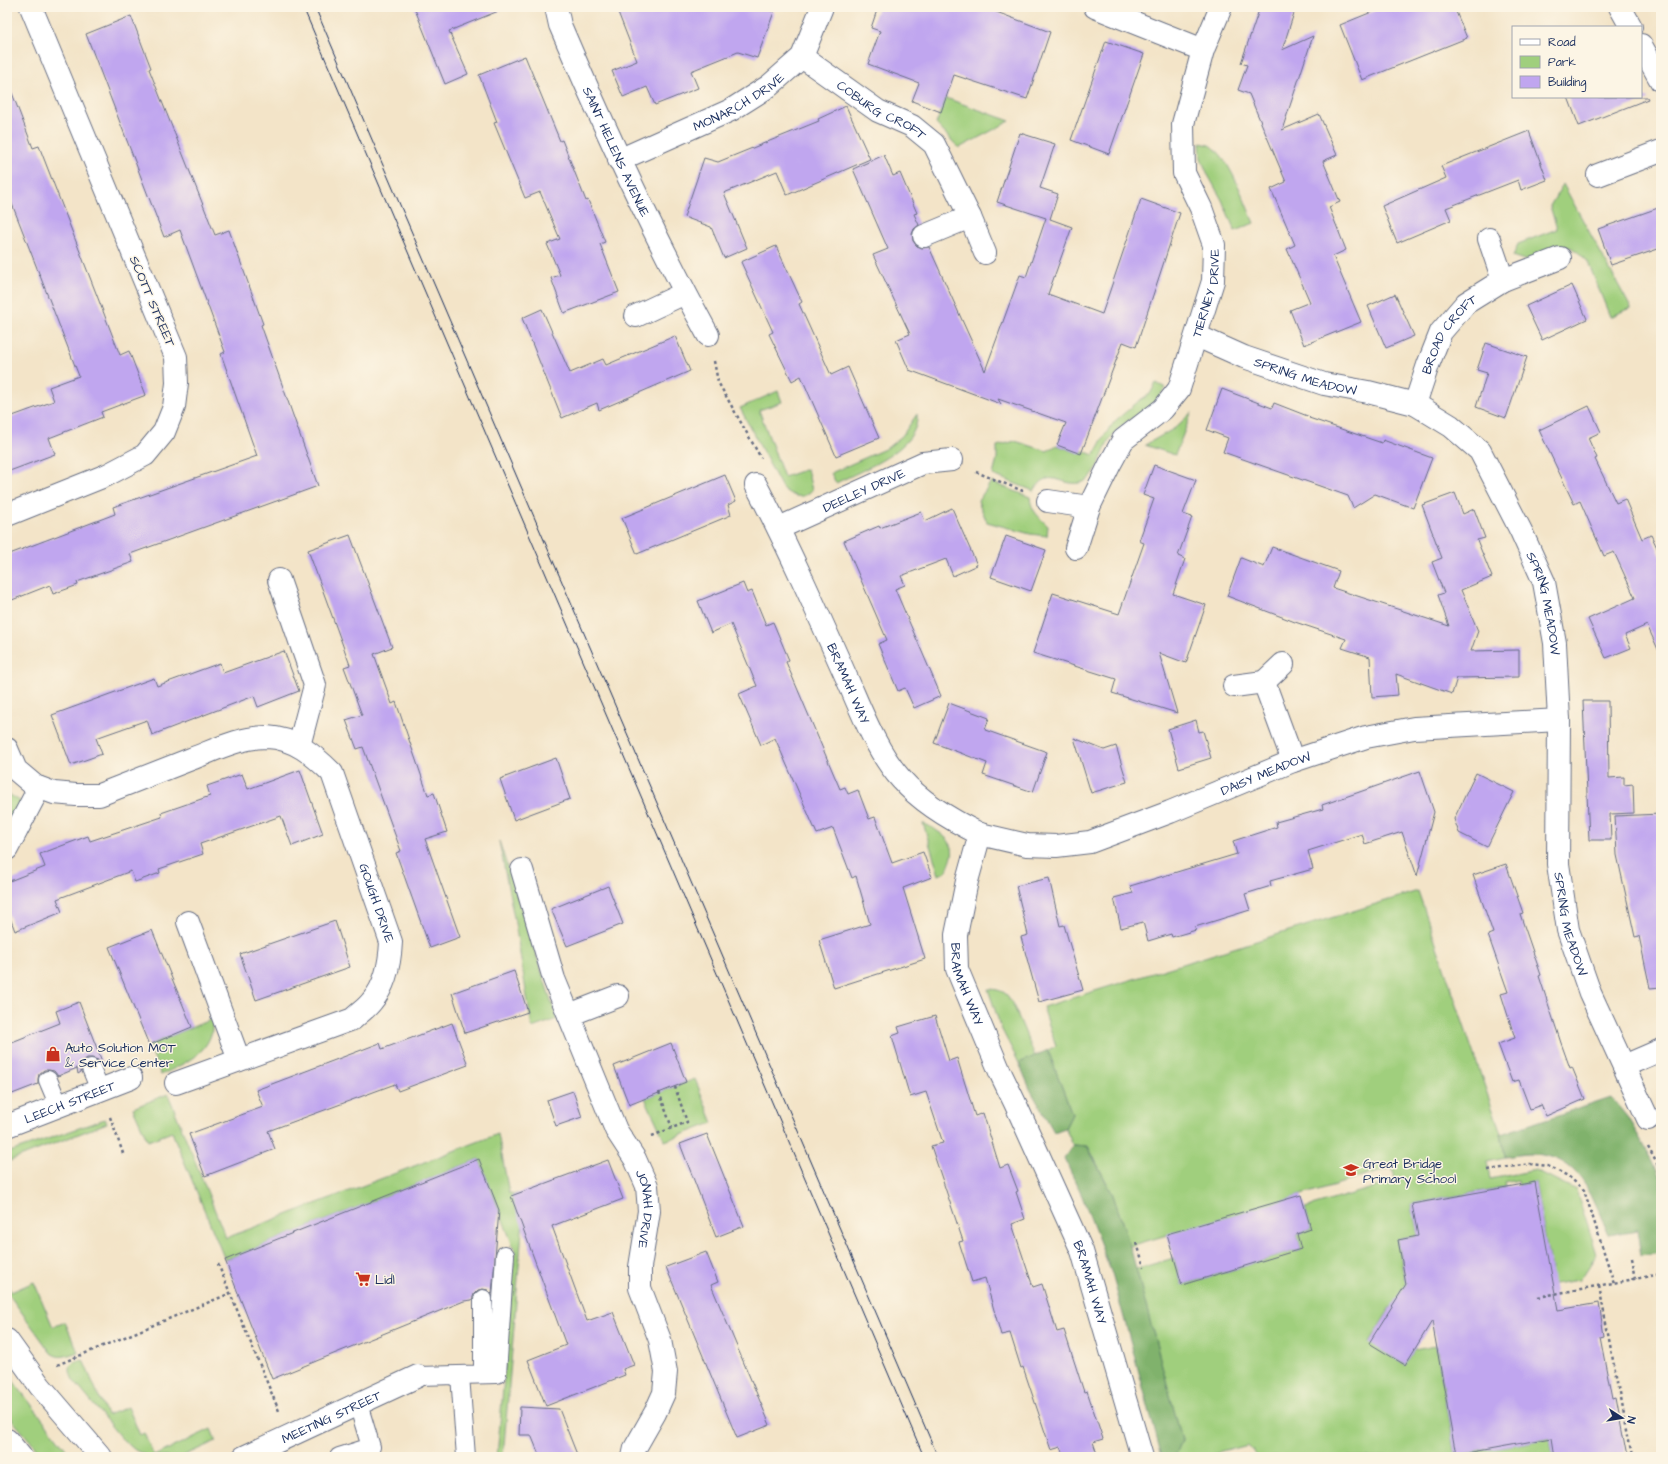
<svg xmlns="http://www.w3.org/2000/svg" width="1668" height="1464" font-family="'Architects Daughter',sans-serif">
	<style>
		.green { fill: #a0cf7d; stroke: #5e7f6e }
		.forest { fill: #80b26c; stroke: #4e7065 }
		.building { fill: #c0a6ef }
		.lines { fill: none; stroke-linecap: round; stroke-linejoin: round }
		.service-casing { stroke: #676e83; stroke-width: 20 }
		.minor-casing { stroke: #676e83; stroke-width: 24 }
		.trunk-casing { stroke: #676e83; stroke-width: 24 }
		.path { stroke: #676e83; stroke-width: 2.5; stroke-dasharray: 3 3; stroke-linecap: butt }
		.service { stroke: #fff; stroke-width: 18 }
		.minor { stroke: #fff; stroke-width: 22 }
		.trunk { stroke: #fff; stroke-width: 22 }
		.tram { stroke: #1b2f5e; stroke-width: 1 }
		.labels { text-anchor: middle; stroke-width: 3; stroke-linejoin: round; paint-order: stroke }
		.street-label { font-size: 13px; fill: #1b2f5e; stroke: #fcf5e5 }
		.poi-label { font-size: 13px; fill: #1b2f5e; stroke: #fcf5e5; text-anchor: start }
	</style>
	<rect width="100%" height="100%" fill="#fcf5e5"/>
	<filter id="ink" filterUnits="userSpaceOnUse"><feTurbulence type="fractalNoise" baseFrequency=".025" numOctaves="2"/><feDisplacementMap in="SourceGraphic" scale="8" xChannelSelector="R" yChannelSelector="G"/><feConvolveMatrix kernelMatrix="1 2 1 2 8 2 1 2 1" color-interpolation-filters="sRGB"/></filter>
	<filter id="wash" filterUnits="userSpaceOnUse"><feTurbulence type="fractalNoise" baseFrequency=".012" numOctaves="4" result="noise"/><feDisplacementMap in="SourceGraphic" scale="16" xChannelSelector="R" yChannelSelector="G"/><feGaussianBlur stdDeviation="0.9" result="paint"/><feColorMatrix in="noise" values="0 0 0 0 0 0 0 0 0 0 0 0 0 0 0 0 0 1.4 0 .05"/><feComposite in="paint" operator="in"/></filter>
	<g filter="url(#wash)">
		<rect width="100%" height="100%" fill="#f3e4c8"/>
		<path class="green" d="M946 98 1010 121 959 148 936 124Z
			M1200 143C1203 144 1207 144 1210 145 1229 156 1245 203 1254 223L1235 231 1222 200 1208 175 1201 158Z
			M1563 184 1631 308 1610 317 1588 262 1579 253 1572 248 1563 246 1525 260 1513 256 1518 244 1557 229 1550 206Z
			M1156 383 1166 388C1162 393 1158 398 1154 402 1139 416 1122 421 1110 439 1103 451 1096 478 1083 482 1063 489 1049 465 1034 491L993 475 997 459V446L1015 441 1047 451 1057 445 1081 454 1083 451 1094 455 1104 436 1115 421 1140 400 1150 394Z
			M778 391 782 402 759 410 784 477 807 469 812 490C803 501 791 496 782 488L740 408Z
			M1192 412 1175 455 1145 445 1175 428Z
			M917 414C921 449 862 470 836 483L831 473 887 448 902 436Z
			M991 482 1030 497C1031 511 1039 517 1048 526L1047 536 1030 534 987 522 978 501Z
			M7 793 23 803 7 831Z
			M923 823C935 829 956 840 952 856 951 861 948 867 947 871L939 875Z
			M499 841 557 1019 532 1028 515 923Z
			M1418 891 1501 1134 1505 1157 1487 1161 1490 1179 1536 1170 1576 1190 1597 1254 1580 1280 1547 1285 1544 1271 1551 1270 1535 1182 1519 1185 1518 1180 1504 1183 1505 1187 1412 1204 1418 1236 1398 1240 1404 1278 1425 1275 1408 1317 1391 1307 1369 1342 1405 1365 1414 1350 1436 1346 1456 1455 1551 1438 1554 1457H1259L1248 1445 1203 1457H1175L1182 1440 1136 1269 1174 1258 1182 1285 1301 1249 1297 1234 1311 1229 1305 1208 1396 1181 1392 1168 1130 1246 1113 1195 1088 1146 1073 1145 1065 1128 1072 1114 1048 1050 1056 1046 1043 1007Z
			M988 989C994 989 1001 990 1006 994 1013 1000 1030 1045 1035 1056L1019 1063 1001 1028Z
			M212 1019C216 1051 185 1063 161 1075L149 1045Z
			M695 1079 713 1123 665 1141 645 1098Z
			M168 1094 226 1238 498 1134 509 1193 525 1195 503 1457H497L515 1251 479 1159 225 1260 172 1132 148 1141 133 1108Z
			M105 1119 107 1123 7 1162V1153Z
			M34 1282 53 1327 65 1322 78 1352C68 1355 60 1360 51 1353L7 1292V1283L11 1292Z
			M83 1360 107 1415 128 1407 140 1435 144 1433 154 1456 211 1429 216 1441 181 1457H149L135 1450 121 1438 73 1380C67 1367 70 1363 83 1360Z
			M7 1373 72 1457H44L13 1421 7 1411Z"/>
		<path class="forest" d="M1048 1050 1072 1114 1065 1128 1054 1132 1030 1089 1019 1063Z
			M1611 1097 1628 1118 1653 1161 1661 1180V1253L1641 1256 1637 1230 1609 1235C1591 1196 1581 1154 1529 1154 1521 1154 1513 1156 1505 1157L1501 1134Z
			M1073 1145 1087 1146 1113 1195 1130 1246 1182 1440 1175 1457H1162L1112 1274 1082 1196 1064 1158Z"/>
		<g id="blocks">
			<path class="building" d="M414 7H506V8L449 31 468 74 445 84Z
				M616 7H760L774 12 757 58 738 52 691 71 698 88 655 105 647 87 623 97 612 71 637 61Z
				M878 7H983L1050 32 1027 99 954 75 941 112 912 101 919 83 868 64 880 31 871 28Z
				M1260 7H1296L1282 50 1313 36 1282 130 1319 114 1337 155 1323 161 1340 202 1329 207 1346 250 1333 256 1361 322 1304 345 1290 310 1310 302 1287 249 1295 245 1271 189 1286 182 1249 94 1238 90 1247 65 1241 63Z
				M1384 7H1454L1467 38 1362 80 1340 25Z
				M131 16 151 68 149 69 215 235 229 230 263 324 261 325 318 486 130 554 133 562 77 582 78 585 53 594 50 585 7 602V555L115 514 113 507 257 456 221 354 225 352 180 230 164 237 86 34Z
				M1106 41 1144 54 1109 154 1071 140Z
				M525 56 560 141 562 140 586 201 588 200 605 242 600 244 619 292 564 313 551 278 560 275 547 244 560 239 540 192 525 198 494 123 497 122 479 75Z
				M9 85 33 148 39 146 120 355 129 351 146 395 101 412 103 417 49 438 55 454 7 472V418L54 401 49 387 79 376 7 191V86Z
				M1568 97H1647L1648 99 1579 126Z
				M846 106 870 159 787 195 777 171 724 193 747 248 724 258 711 227 684 217 704 158 718 162 819 121 818 119Z
				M1529 131 1547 180 1521 190 1518 180 1446 208 1451 220 1397 243 1382 206 1446 178 1441 166Z
				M1020 133 1055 144 1040 188 1058 194 1050 219 1072 227 1048 294 1102 314 1141 199 1180 213 1136 347 1123 342 1081 454 1057 445 1066 423 998 399 1001 404 909 370 896 340 910 334 873 255 888 249 853 169 884 155 893 176 900 173 917 213 914 214 919 225 914 229 912 234 913 241 917 246 922 248 929 247 985 371 1020 275 1026 277 1046 218 997 202Z
				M1661 207V248L1611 265 1598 229Z
				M776 246 802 302 799 304 831 375 848 367 879 438 836 456 801 376 792 381 769 334 773 332 741 262Z
				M1572 285 1587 319 1542 340 1526 306Z
				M1395 294 1414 336 1386 348 1368 306Z
				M542 309 570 373 603 359 606 365 675 336 690 371 599 410 597 403 562 418 522 318Z
				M1486 343 1527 357 1506 418 1476 407 1487 373 1477 370Z
				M1222 389 1272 408 1274 403 1310 417 1309 418 1382 443 1383 440 1432 458 1413 508 1375 494 1353 508 1348 496 1223 452 1228 438 1207 430Z
				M1589 406 1601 432 1588 438 1597 458 1595 459 1616 503 1625 499 1642 539 1651 535 1661 556V656L1647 625 1625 635 1631 648 1606 658 1588 619 1635 598 1614 552 1604 556 1580 501 1574 504 1539 430Z
				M1154 465 1196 480 1183 514 1192 517 1178 556 1185 559 1173 594 1206 605 1186 663 1159 653 1177 713 1112 693 1116 679 1033 653 1053 593 1119 614 1144 543 1139 541 1154 499 1143 495Z
				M725 475 736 501 728 505 731 515 637 554 622 518Z
				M1455 493 1463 514 1474 509 1485 538 1477 540 1492 577 1461 590 1478 631 1471 651 1519 650V677L1457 678 1452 694 1396 674 1398 695 1372 697 1370 657 1342 648 1346 639 1295 622 1227 596 1241 558 1264 567 1272 547 1339 571 1333 588 1449 626 1438 595 1444 593 1432 562 1442 558 1422 505Z
				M952 508 977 565 953 576 946 559 901 576 905 585 895 589 941 696 914 708 905 688 898 691 878 644 887 640 844 541 879 526 880 528 921 512 925 521Z
				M350 535 392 647 374 654 392 704 396 702 428 795 434 793 447 832 425 839 460 937 430 948 396 853 401 851 363 747 357 749 346 720 362 715 344 667 350 665 308 550Z
				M1006 536 1046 550 1031 591 991 577Z
				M743 583 747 593 752 591 766 625 773 622 789 660 786 662 840 789 845 787 848 794 858 790 869 819 875 817 892 863 923 852 932 877 903 888 925 959 834 988 819 940 870 924 856 876 852 878 833 828 817 834 775 738 761 745 739 694 757 686 731 624 711 633 698 601Z
				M284 651 299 691 258 707 254 696 152 735 147 720 96 738 102 754 71 765 52 715 154 678 157 686 220 663 223 673Z
				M1583 701H1608L1609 778 1624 777V785L1633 784 1634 813 1610 814 1611 840H1589Z
				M949 703 989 718 985 730 1047 752 1033 792 983 775 987 763 934 743Z
				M1196 720 1199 732 1203 731 1211 758 1179 768 1168 729Z
				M1074 738 1104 750 1116 746 1127 782 1091 793Z
				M556 758 570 799 514 820 500 779Z
				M300 770 323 834 292 846 281 816 200 844 203 854 159 869 160 873 135 882 131 871 57 899 62 912 15 931 7 910V882L45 867 40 854 88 836 90 841 162 817 161 813 210 796 207 786 242 774 248 789Z
				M1420 771 1434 812 1417 876 1402 832 1365 844 1362 834 1308 851 1313 869 1270 881 1271 886 1245 894 1250 910 1195 927 1196 930 1172 937 1171 934 1148 941 1143 922 1121 928 1114 898 1133 893 1130 886 1237 854 1233 841 1277 827 1276 822 1323 809 1322 805Z
				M1476 773 1514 792 1487 847 1459 833 1454 819Z
				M1661 814V987L1650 988 1639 936 1635 937 1617 855 1615 816Z
				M1506 864 1523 913 1520 914 1541 975 1539 976 1561 1043 1570 1068 1572 1067 1585 1099 1546 1116 1541 1105 1530 1109 1519 1080 1512 1082 1498 1044 1515 1038 1501 994 1508 992 1488 935 1493 933 1473 875Z
				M1049 878 1060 926 1064 925 1083 990 1039 1002 1021 937 1028 935 1016 886Z
				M608 886 623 924 567 946 551 909Z
				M335 921 350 967 256 1000 240 954Z
				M152 930 192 1027 149 1045 109 947Z
				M514 971 528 1012 465 1033 452 993Z
				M79 1002 103 1064 101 1065 98 1060 92 1058H87L83 1061 81 1067V1072L78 1074 77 1068 58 1076 54 1071 49 1070H44L39 1074 38 1079V1084L7 1096V1044L60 1023 56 1011Z
				M935 1016 949 1061 957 1058 975 1116 983 1113 1000 1168 1008 1165 1018 1191 1016 1192 1025 1219 1012 1224 1033 1287 1042 1284 1057 1332 1064 1330 1084 1392 1087 1391 1103 1439 1093 1442 1098 1457H1065L1061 1447 1051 1450 1023 1367 1021 1368 1010 1333 1001 1335 985 1278 972 1282 959 1242 963 1241 931 1146 943 1143 926 1092 910 1097 892 1036 900 1033 898 1027Z
				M452 1023 468 1065 398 1091 395 1084 268 1131 275 1149 205 1176 189 1134 263 1107 256 1090 380 1043 382 1049Z
				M671 1043 686 1082 629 1105 614 1066Z
				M573 1091 582 1117 556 1126 547 1100Z
				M707 1134 744 1226 716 1237 680 1144Z
				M479 1159 499 1210 492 1294 488 1290 483 1289 478 1290 474 1294 472 1300 464 1301 272 1379 225 1260Z
				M608 1160 623 1199 552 1226 587 1321 613 1312 634 1365 623 1369 625 1375 546 1406 528 1360 566 1345 511 1196Z
				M1535 1182 1558 1310 1599 1303 1604 1336 1600 1337 1612 1399 1615 1398 1626 1457H1554L1551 1438 1456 1455 1432 1321 1405 1365 1369 1343 1406 1284 1398 1240 1418 1236 1412 1204Z
				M1301 1195 1311 1229 1297 1234 1301 1249 1182 1285 1167 1234Z
				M706 1252 718 1282 711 1285 770 1425 737 1438 666 1267Z
				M520 1407 559 1409 578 1457H540L531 1435H519Z"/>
		</g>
	</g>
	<g filter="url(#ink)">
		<use href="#blocks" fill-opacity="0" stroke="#676e83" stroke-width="1"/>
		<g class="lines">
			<g class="service-casing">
				<path id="service" d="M91 1068 100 1090
					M48 1080 59 1106
					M483 1299V1374
					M460 1375 466 1457
					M418 1376 497 1374 505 1255
					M339 1457 371 1447 358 1404"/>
			</g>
			<g class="minor-casing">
				<g id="minor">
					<path id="s1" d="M556 7 560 25C605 130 653 234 708 335"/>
					<path d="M1095 7 1203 50"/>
					<path d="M1620 7 1631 27"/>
					<path d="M1641 45 1661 81"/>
					<path id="s2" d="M802 57 878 111 912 126 934 144 970 217 985 253"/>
					<path id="s3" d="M619 160 731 110 769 86 802 57 822 7"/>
					<path d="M1598 175 1661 151"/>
					<path d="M924 236 970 217"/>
					<path d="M1489 239 1503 280"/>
					<path d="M636 316 685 293"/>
					<path id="s4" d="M1197 336 1244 357 1324 384 1368 392 1415 404 1451 426 1480 451 1521 531 1544 582 1555 643 1559 720 1558 864 1568 930 1590 993 1648 1119"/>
					<path id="s5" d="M1415 404 1428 365 1441 332 1466 303 1503 280 1560 258"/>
					<path id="s6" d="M756 485C788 546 816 609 844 672 860 707 875 750 901 779 922 803 951 820 980 834L967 881 956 935 957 969 1000 1072 1015 1103 1082 1251 1142 1457"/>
					<path id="s7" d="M1048 501 1089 507 1110 464 1123 440 1163 409 1179 389 1213 281 1214 245 1201 208 1184 173 1183 124 1203 50 1221 7"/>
					<path d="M7 515 107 475 145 455 164 432 174 407 177 383 176 357 31 7"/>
					<path id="s8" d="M779 528 923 463 952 460"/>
					<path d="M1076 548 1089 507"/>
					<path d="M279 580 315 685 299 746"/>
					<path d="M1283 664 1264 682 1293 761"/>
					<path d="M1234 686 1264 682"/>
					<path id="s9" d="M7 749 16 770 35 786 54 793 76 795H99C129 783 160 771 191 759 215 750 240 737 267 737 294 738 314 755 332 773L391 942C390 963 386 985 372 1001 367 1008 359 1013 353 1019L176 1083"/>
					<path id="s10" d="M980 834 1027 845 1056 846 1090 842 1170 812 1293 761 1366 737 1414 728 1559 720"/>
					<path d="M7 849 39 788"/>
					<path id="s11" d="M522 870 554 979 616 1130 635 1159 647 1186 649 1211 640 1267V1288L660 1340 666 1372 664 1393 655 1413 635 1448 633 1457"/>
					<path d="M188 922 239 1060"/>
					<path d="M569 1015 618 996"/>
					<path d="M1624 1066 1661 1050"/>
					<path id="s12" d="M7 1126 131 1078"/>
					<path id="s13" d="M244 1457 418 1376"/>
				</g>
			</g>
			<g class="trunk-casing">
				<path id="trunk" d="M7 1340 40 1386 101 1457
					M7 1440 21 1457"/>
			</g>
			<path class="path" d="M714 361 718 382 761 458
				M976 472 1023 491
				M659 1092 672 1128
				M110 1117 124 1156
				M652 1136 687 1122 675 1087
				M1648 1147 1661 1171
				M1488 1170 1530 1164 1548 1166 1568 1176 1584 1190 1614 1283
				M1137 1243 1144 1267
				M1632 1258 1636 1279
				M218 1264 279 1411
				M1599 1286 1631 1456 1627 1457
				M1538 1297 1661 1274
				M57 1365 231 1293"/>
			<use href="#service" class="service"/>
			<use href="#minor" class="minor"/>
			<use href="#trunk" class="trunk"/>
			<path class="tram" d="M303 7 924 1457
				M315 7 938 1457"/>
		</g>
	</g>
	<defs>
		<g id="shop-bare" transform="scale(1.2)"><path d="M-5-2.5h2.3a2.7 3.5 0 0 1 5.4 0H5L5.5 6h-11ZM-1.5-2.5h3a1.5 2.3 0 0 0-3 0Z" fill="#c8321e" stroke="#fcf5e5" stroke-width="2.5" paint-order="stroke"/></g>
		<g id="school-bare" transform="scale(1.2)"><path d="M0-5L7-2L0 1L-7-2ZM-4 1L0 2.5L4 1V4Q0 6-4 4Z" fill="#c8321e" stroke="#fcf5e5" stroke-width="2.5" paint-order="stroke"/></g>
		<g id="supermarket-bare" transform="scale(1.2)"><path d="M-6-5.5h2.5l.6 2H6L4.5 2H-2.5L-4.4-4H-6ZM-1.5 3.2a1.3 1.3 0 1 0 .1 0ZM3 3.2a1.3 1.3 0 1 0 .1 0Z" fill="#c8321e" stroke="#fcf5e5" stroke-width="2.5" paint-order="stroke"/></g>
	</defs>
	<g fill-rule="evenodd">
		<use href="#shop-bare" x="53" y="1054"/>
		<use href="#school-bare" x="1351" y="1170"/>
		<use href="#supermarket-bare" x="363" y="1279"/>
	</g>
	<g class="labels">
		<g class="street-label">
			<text dy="5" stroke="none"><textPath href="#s3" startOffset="133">MONARCH DRIVE</textPath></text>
			<text dy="5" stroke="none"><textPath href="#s2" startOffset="96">COBURG CROFT</textPath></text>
			<text dy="5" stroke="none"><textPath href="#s1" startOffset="157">SAINT HELENS AVENUE</textPath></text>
			<text dy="5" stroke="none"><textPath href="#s7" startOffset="293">TIERNEY DRIVE</textPath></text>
			<text transform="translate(153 301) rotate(67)" y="5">SCOTT STREET</text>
			<text dy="5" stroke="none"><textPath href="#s5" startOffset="79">BROAD CROFT</textPath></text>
			<text dy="5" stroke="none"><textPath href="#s4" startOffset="116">SPRING MEADOW</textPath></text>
			<text dy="5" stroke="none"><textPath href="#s8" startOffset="93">DEELEY DRIVE</textPath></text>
			<text dy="5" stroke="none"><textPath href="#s4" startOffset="476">SPRING MEADOW</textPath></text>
			<text dy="5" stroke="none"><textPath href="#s6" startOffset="219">BRAMAH WAY</textPath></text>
			<text dy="5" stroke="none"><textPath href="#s10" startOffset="300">DAISY MEADOW</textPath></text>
			<text dy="5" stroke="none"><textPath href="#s9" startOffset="505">GOUGH DRIVE</textPath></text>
			<text dy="5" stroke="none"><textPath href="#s4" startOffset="800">SPRING MEADOW</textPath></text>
			<text dy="5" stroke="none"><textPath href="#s6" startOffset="580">BRAMAH WAY</textPath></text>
			<text dy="5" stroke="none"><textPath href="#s12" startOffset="67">LEECH STREET</textPath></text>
			<text dy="5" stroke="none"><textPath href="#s11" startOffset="364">JONAH DRIVE</textPath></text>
			<text dy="5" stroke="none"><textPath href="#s6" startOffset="904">BRAMAH WAY</textPath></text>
			<text dy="5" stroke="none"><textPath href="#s13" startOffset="96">MEETING STREET</textPath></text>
		</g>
		<g class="poi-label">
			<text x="65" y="1052">Auto Solution MOT<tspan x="65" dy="15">&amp; Service Center</tspan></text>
			<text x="1363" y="1168">Great Bridge<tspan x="1363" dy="15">Primary School</tspan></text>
			<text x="375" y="1284">Lidl</text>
		</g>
	</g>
	<rect width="1668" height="1464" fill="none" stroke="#fcf5e5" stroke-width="24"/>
	<rect x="1512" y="26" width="130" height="72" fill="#fcf5e5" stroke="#a2a6af"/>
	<rect x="1520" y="39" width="20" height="6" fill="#ffffff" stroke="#a2a6af"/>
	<text x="1548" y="46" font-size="12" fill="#1b2f5e">Road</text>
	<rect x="1520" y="56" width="20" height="12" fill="#a0cf7d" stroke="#a2a6af"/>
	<text x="1548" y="66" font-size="12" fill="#1b2f5e">Park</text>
	<rect x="1520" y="76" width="20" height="12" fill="#c0a6ef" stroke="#a2a6af"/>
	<text x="1548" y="86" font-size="12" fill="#1b2f5e">Building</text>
	<g transform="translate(1622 1418) rotate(102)" stroke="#fcf5e5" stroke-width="3" paint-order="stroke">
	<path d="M0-3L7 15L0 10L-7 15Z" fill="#1b2f5e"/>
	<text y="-6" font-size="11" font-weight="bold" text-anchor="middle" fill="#1b2f5e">N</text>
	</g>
</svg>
